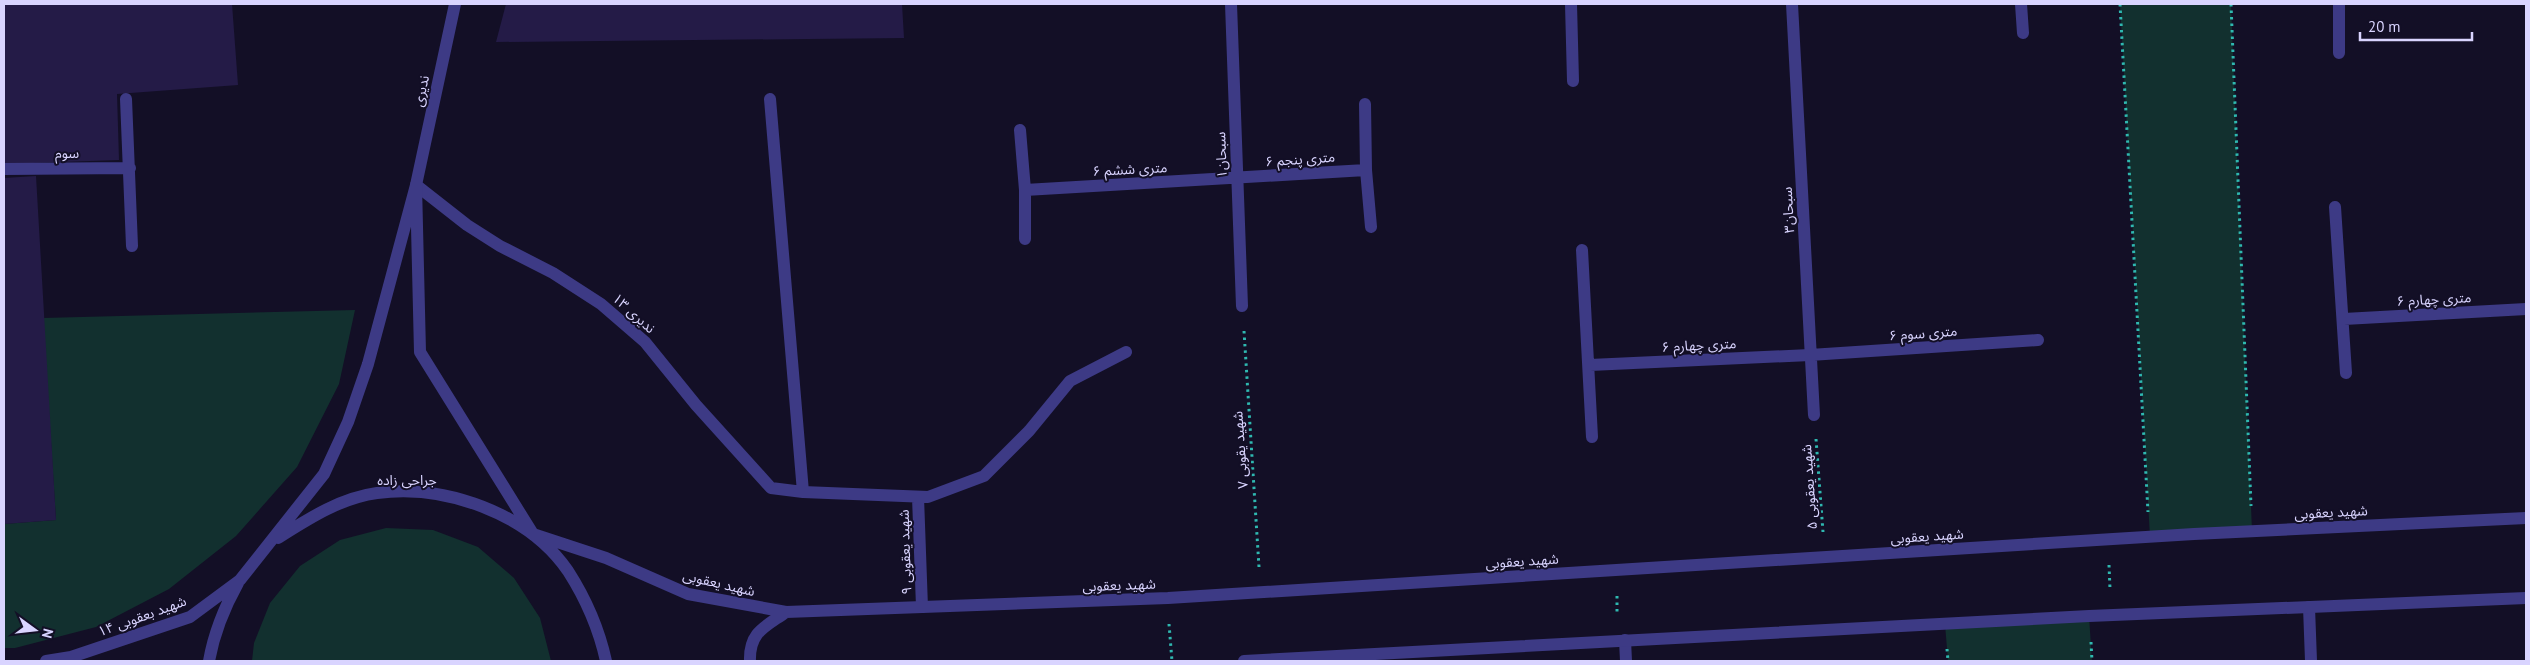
<svg xmlns="http://www.w3.org/2000/svg" width="2530" height="665" font-family="'PT Sans','Noto Sans Arabic',sans-serif">
	<style>
		.green { fill: #12302f }
		.building { fill: #241b47 }
		.lines { fill: none; stroke-linecap: round; stroke-linejoin: round }
		.path { stroke: #2fb8b0; stroke-width: 3; stroke-dasharray: 2.5 4; stroke-linecap: butt }
		.minor { stroke: #3d3a85; stroke-width: 12 }
		.tertiary { stroke: #3d3a85; stroke-width: 12 }
		.labels { text-anchor: middle; stroke-width: 4; stroke-linejoin: round; paint-order: stroke }
		.street-label { font-size: 14px; fill: #d9d4ff; stroke: #130f26 }
	</style>
	<rect width="100%" height="100%" fill="#130f26"/>
	<path class="green" d="M2120 4H2231L2252 531 2150 537Z
		M355 310 339 384 297 467 236 536 169 589 96 627 15 648H4V524L56 520 43 318Z
		M386 528 433 530 478 547 514 578 540 618 551 661H252L254 643 270 603 300 566 340 540Z
		M2089 616 2092 661H1948L1945 624Z"/>
	<path class="building" d="M4 4H232L238 85 117 94 119 160 4 164Z
		M506 4H902L904 38 496 42Z
		M36 176 56 520 4 524V178Z"/>
	<g class="lines">
		<path class="path" d="M2120 4 2148 512
			M2231 4 2251 506
			M1244 331 1259 567
			M1816 439 1823 532
			M2109 565 2110 589
			M1617 596V614
			M1169 624 1172 661
			M2091 642 2092 661
			M1947 649 1948 661"/>
		<path class="minor" d="M1231 4 1242 306
			M1571 4 1573 81
			M1792 4 1814 415
			M2021 4 2023 33
			M2339 4V53
			M126 99 132 246
			M770 99 803 492
			M1365 104 1366 170 1371 227
			M1020 130 1025 190V239
			M4 169 130 168
			M416 185 467 225 500 246 553 273 601 304 645 342 696 405 771 488 803 492 928 497 984 476 1029 431 1070 381 1126 352
			M1025 190 1366 170
			M2335 207 2346 373
			M1582 250 1592 437
			M2344 319 2526 309
			M1590 365 1810 355 2038 340
			M918 497 922 607
			M2309 607 2311 661
			M1625 640 1626 661"/>
		<path class="tertiary" d="M416 185 420 352 533 534 606 558 688 594 786 612 1168 598 2194 534 2526 518
			M278 538C308 519 340 498 377 493 445 484 528 513 568 571 586 599 599 629 606 661
			M46 661 71 657 190 617 240 580 324 474 348 422 368 364 416 185 455 4
			M209 661C214 633 224 608 238 583
			M750 661C749 632 765 627 786 612
			M1244 661 2089 616 2526 598"/>
	</g>
	<g class="labels">
		<g class="street-label">
			<text transform="translate(421 91) rotate(-78)" y="5">ندیری</text>
			<text transform="translate(67 153) rotate(-1)" y="5">سوم</text>
			<text transform="translate(1221 155) rotate(-92)" y="5">سبحان۱</text>
			<text transform="translate(1300 159) rotate(-4)" y="5">۶ متری پنجم</text>
			<text transform="translate(1130 169) rotate(-3)" y="5">۶ متری ششم</text>
			<text transform="translate(1788 210) rotate(-93)" y="5">سبحان۳</text>
			<text transform="translate(2434 299) rotate(-3)" y="5">۶ متری چهارم</text>
			<text transform="translate(634 313) rotate(42)" y="5">ندیری ۱۳</text>
			<text transform="translate(1923 333) rotate(-4)" y="5">۶ متری سوم</text>
			<text transform="translate(1699 345) rotate(-3)" y="5">۶ متری چهارم</text>
			<text transform="translate(1240 450) rotate(-94)" y="5">شهید یقوبی ۷</text>
			<text x="407" y="485">جراحی زاده</text>
			<text transform="translate(1809 487) rotate(-94)" y="5">شهید یعقوبی ۵</text>
			<text transform="translate(2331 512) rotate(-3)" y="5">شهید یعقوبی</text>
			<text transform="translate(1927 536) rotate(-4)" y="5">شهید یعقوبی</text>
			<text transform="translate(905 552) rotate(-92)" y="5">شهید یعقوبی ۹</text>
			<text transform="translate(1522 561) rotate(-4)" y="5">شهید یعقوبی</text>
			<text transform="translate(719 583) rotate(13)" y="5">شهید یعقوبی</text>
			<text transform="translate(1119 585) rotate(-2)" y="5">شهید یعقوبی</text>
			<text transform="translate(142 616) rotate(-20)" y="5">شهید بعقوبی ۱۴</text>
		</g>
	</g>
	<rect width="2530" height="665" fill="none" stroke="#d9d4ff" stroke-width="10"/>
	<g transform="translate(35 630) rotate(105)" stroke="#130f26" stroke-width="4" paint-order="stroke">
	<path d="M0-4L9 19L0 12L-9 19Z" fill="#d9d4ff"/>
	<text y="-8" font-size="14" font-weight="bold" text-anchor="middle" fill="#d9d4ff">N</text>
	</g>
	<path d="M2360 32v8h112v-8" fill="none" stroke="#d9d4ff" stroke-width="2.5"/>
	<text x="2368" y="32" font-size="15" fill="#d9d4ff" stroke="#130f26" stroke-width="4" paint-order="stroke">20 m</text>
</svg>
